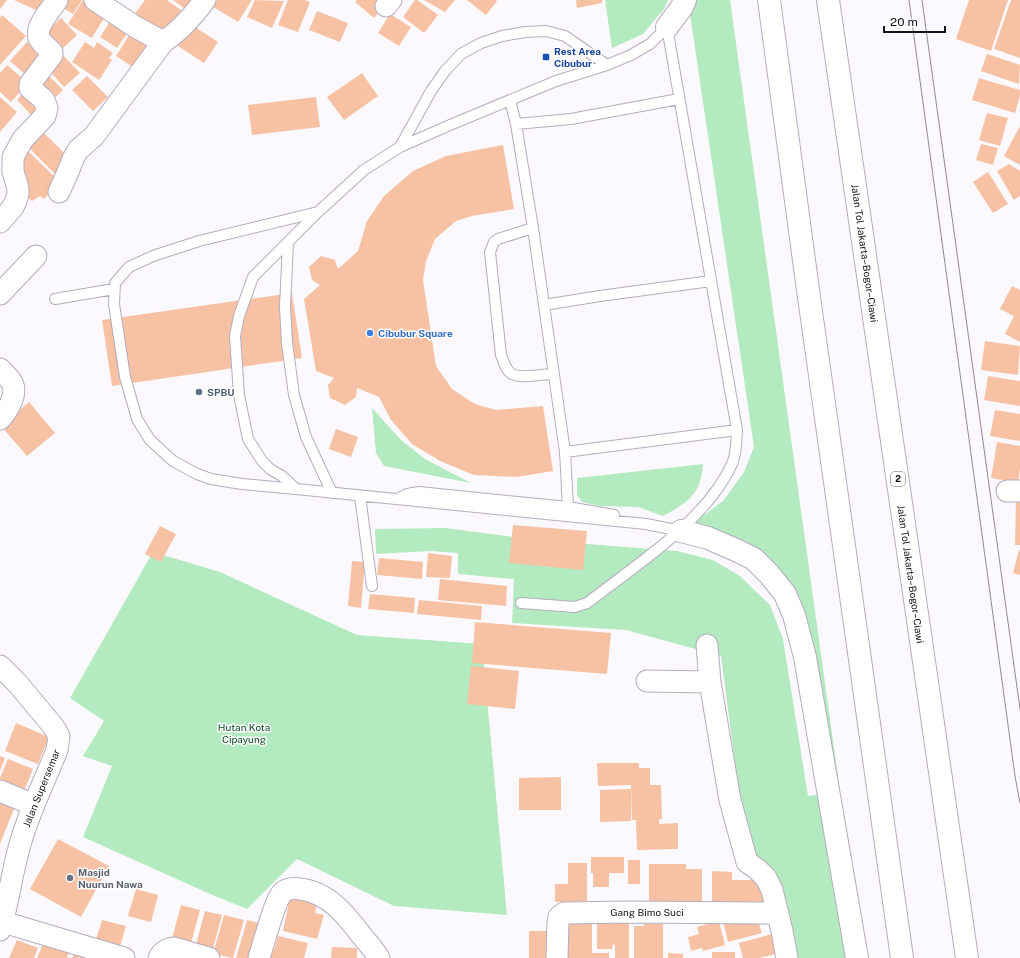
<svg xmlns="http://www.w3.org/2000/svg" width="1020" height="958" font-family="'Public Sans',sans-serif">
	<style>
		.green { fill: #b3eabf }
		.building { fill: #f7c2a3 }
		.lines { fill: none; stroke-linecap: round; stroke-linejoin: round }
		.service-casing { stroke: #b5abbf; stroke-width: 12 }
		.minor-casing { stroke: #b5abbf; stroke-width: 23 }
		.motorway-casing { stroke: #b5abbf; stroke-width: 24 }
		.service { stroke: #fff; stroke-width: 10 }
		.minor { stroke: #fff; stroke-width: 21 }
		.motorway { stroke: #fff; stroke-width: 22 }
		.tram { stroke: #8f8b91; stroke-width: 1 }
		.transit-dot { fill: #1a4fb4; stroke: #fff; stroke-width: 1.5 }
		.shop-dot { fill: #3f7fe0; stroke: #fff; stroke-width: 1.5 }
		.service-dot { fill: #5c6f8a; stroke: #fff; stroke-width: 1.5 }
		.worship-dot { fill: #6b7280; stroke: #fff; stroke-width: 1.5 }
		.labels { text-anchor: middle; stroke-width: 3; stroke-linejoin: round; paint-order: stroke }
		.shield { fill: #fff; stroke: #5b585d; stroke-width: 1 }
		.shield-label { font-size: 9px; font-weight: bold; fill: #151118 }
		.transit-label { font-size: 10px; font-weight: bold; fill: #164399; stroke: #fff; text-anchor: start }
		.street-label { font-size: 10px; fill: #151118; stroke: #fff }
		.shop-label { font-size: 10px; font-weight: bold; fill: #366cbe; stroke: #fff; text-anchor: start }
		.service-label { font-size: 10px; font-weight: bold; fill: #4e5e75; stroke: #fff; text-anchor: start }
		.park-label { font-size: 10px; fill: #064922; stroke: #fff }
		.worship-label { font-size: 10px; font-weight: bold; fill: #5b616d; stroke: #fff; text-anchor: start }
	</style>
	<rect width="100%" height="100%" fill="#fcf9fe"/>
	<path class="green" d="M605 0H668L664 9 643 34 612 48Z
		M697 0H730L840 791 833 792 797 599 692 524 723 501 744 472 754 447 690 14Z
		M372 408 401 440 425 459 471 483 384 466 376 453Z
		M703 464C701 495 688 502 663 516L638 507 599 506 582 502 577 495V478Z
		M445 528 536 540 677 551 713 560 740 576 770 605 783 639 808 796 830 793 858 958H787L725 770H736L721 656 626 630 512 623 514 579 458 574V553L431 551 376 554 375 529Z
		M153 552 220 572 357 635 482 644 507 915 394 906 297 859 247 909 210 894 83 837 112 766 83 756 104 721 70 698Z"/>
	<path class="building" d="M0 0H7L0 9Z
		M14 0H43L38 11Z
		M58 0H82L73 14 56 4Z
		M83 0 107 13 92 38 68 24Z
		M145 0H167L185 13 166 38 134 15Z
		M173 0H198L189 12Z
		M213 0H252L238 22 210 5Z
		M255 0 284 1 272 28 247 17Z
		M288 0H304L310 2 298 32 278 25Z
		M357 0H389L374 18 355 2Z
		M415 0H417L438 15 424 33 403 17Z
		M424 0H455L445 12Z
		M467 0H496L497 1 486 15Z
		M576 0H602V3L577 8Z
		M969 0H1008L991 51 956 39Z
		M1011 0H1020V58L994 49Z
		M317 11 348 23 340 42 309 30Z
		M390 14 411 27 399 46 378 33Z
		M2 15 26 36 0 65V18Z
		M61 18 77 35 60 51 44 34Z
		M111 20 128 32 117 48 100 37Z
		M192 25 218 42 204 63 178 46Z
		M131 32 152 46 136 69 116 56Z
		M27 42 45 58 28 77 10 61Z
		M85 42 94 48 97 42 113 53 109 58 112 60 99 80 72 62Z
		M61 53 80 73 64 87 46 67Z
		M987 54 1020 65 1019 84 981 71Z
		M7 65 28 83 11 102 0 92V73Z
		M45 72 63 90 49 103 31 85Z
		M362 73 378 96 344 120 327 97Z
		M87 76 108 97 93 111 72 90Z
		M979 78 1020 90V95L1015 113 972 100Z
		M25 91 41 107 32 116 17 100Z
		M0 97 17 112 0 132Z
		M316 97 320 127 252 135 248 105Z
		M987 113 1008 118 1000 146 979 140Z
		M1020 126V165L1004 156Z
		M38 127 71 160 56 175 23 142Z
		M981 144 998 148 993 165 976 160Z
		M503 145 514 209 472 216 456 221 435 239 426 261 423 280 436 366 452 389 475 404 496 410 543 406 553 471 517 477 474 475 440 461 412 444 391 420 379 397 357 388 356 397 345 405 330 398 328 385 334 378 316 371 304 299 320 285 312 280 309 267 321 256 335 260 338 269 358 251 367 221 384 196 413 171 446 156Z
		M28 151 60 182 44 199 40 196 32 201 20 189 13 168Z
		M1009 164 1020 171V196L1014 200 997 171Z
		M988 172 1008 204 993 213 973 182Z
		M1012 286 1020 290V342L1005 334 1014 316 1000 309Z
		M292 293 302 358 112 386 102 320Z
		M985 341 1020 346 1018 375 981 370Z
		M988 376 1020 381V406L984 400Z
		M29 402 55 433 27 456 1 426Z
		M995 410 1020 414V441L990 436Z
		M336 429 358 437 351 457 329 449Z
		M997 442 1020 446V468L1018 483 991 478Z
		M1016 500H1020V545H1015Z
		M513 525 587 531 583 570 509 563Z
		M160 526 176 534 161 562 145 554Z
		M1019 550H1020V575L1013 573Z
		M428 553 452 556 450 578 426 577Z
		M379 558 423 562 422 579 377 575Z
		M352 561 365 562 361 608 348 606Z
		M440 579 507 586 506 606 438 600Z
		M370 594 415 598 414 613 368 609Z
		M419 600 482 606 481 620 417 614Z
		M475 622 611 633 607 674 472 663Z
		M471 666 519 671 515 709 467 704Z
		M16 723 49 737 38 764 5 751Z
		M0 756 5 758 0 771Z
		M8 759 33 769 21 798 0 790V778Z
		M597 763H639V768H650V785H661L662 819H659V824L678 823V849L637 850 636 820H632L631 785 598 786Z
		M561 777V810H519V778Z
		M631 789V821L600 822V790Z
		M0 798 16 804 0 844Z
		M58 839 109 866 81 917 30 889Z
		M591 857H624V873H609V887H593V873H591Z
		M628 860H640V884H628Z
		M568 863H587V901H575V902H555V884H568Z
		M649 864H686V869H702V903L649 904Z
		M712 871 732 872V880H764V905L712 906Z
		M136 889 158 895 151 922 128 916Z
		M290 897 317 904 315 913 324 915 317 939 283 931Z
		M181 905 200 910 190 947 171 942Z
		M205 911 222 915 212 952 195 948Z
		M597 914H612V924H615L614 923H629V958H615V945L613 944 612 949H597Z
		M224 915 244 920 233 958 213 954Z
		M756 915 762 933 728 942 723 921Z
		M563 917H592V953H609V958H563Z
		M102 920 126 926 118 953 94 946Z
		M247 920 263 924 254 958H236Z
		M719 921 725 945 703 951 702 948 691 951 688 937 699 934 697 927Z
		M644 924H663V958H634V926H644Z
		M529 931H556V958H529Z
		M772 934 776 954 759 958H743L739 943Z
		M278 936 308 943 304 958H267L270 948 274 949Z
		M45 939 70 949 67 958H37Z
		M17 940 38 948 34 958H9Z
		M332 947 357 948V958H331Z
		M712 952H735V958H712Z
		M668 953 683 954V958H668Z
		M74 954 85 958H72Z"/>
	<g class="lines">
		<g class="service-casing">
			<path id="service" d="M667 27 650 44 631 55 607 65 556 81 450 125 400 147 364 170 318 212 253 277 239 316 235 336 239 395 248 439 262 461 270 469 282 476 296 489 646 524 681 531
				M510 100 516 124 533 228 565 452 568 507
				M516 124 571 119 679 99
				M400 147 431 91 445 71 461 54 481 43 502 36 525 32 546 31 565 36 607 65
				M533 228 498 239 494 242 490 252 501 355C504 362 506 371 512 374 520 379 544 374 553 374
				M288 242 285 307 287 343 294 395 306 437 332 493
				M55 299 114 289
				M544 305 600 296 711 281
				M565 452 737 430
				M296 489 242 484 211 479 197 474 173 461 150 440 137 419 125 377 114 304 115 283 129 267 153 256 199 241 318 212
				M360 496 372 586
				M397 499 407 494 419 492 568 507 614 515
				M521 603 575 607 587 603C636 565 706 521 732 464 737 453 736 441 737 430L667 27"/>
		</g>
		<g class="minor-casing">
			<path id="minor" d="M95 0 134 26 163 42
				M386 6 391 0
				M59 192 68 172 73 159 78 150 94 136 163 42C180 31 193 16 205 0
				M0 222 13 207 16 201 18 194V188L13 172V157L23 139 45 116 47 108 44 100 30 88V84L52 55V52C48 48 41 43 39 38 35 26 51 10 57 0
				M0 294 36 256
				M0 369C4 373 8 377 11 381 19 393 8 410 0 419
				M1007 491H1020
				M707 645 710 682
				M0 666 18 684 53 726 59 736 57 750C45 780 30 810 21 841 12 870 9 901 0 930
				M647 681 710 682 730 800 747 862 757 869 766 878 772 890 782 931 787 958
				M0 791 34 805
				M3 922 124 958
				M159 958C162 952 167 949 174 948L209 958
				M259 958C263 946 275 899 283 892 288 888 295 888 301 889 329 893 346 915 362 936 368 943 374 950 379 958
				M557 958 558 923 559 917 564 913 627 912 778 913"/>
		</g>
		<g class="motorway-casing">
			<path id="motorway" d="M769 0 808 290 902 958
				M828 0 967 958
				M667 27 682 7 685 0
				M681 531 708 538 738 551 754 559 769 574 785 594 794 615 805 657 857 958"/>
		</g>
		<use href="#service" class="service"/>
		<use href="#minor" class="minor"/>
		<use href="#motorway" class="motorway"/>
		<path class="tram" d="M909 0 1015 776 1020 803
			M922 0 1020 709"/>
	</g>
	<rect class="transit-dot" x="542" y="53" width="8" height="8" rx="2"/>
	<circle class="shop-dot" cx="370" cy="333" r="4"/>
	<circle class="service-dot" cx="199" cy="392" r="4"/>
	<circle class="worship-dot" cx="70" cy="878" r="4"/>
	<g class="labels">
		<rect class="shield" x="891" y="472" width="14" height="14" rx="3"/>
		<g class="shield-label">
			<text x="898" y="482">2</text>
		</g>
		<g class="transit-label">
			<text x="554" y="55">Rest Area<tspan x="554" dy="12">Cibubur</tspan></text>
		</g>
		<g class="street-label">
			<text transform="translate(865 253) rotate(82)" y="4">Jalan Tol Jakarta–Bogor–Ciawi</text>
			<text transform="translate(911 574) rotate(82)" y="4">Jalan Tol Jakarta–Bogor–Ciawi</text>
			<text transform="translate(41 788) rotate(-68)" y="4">Jalan Supersemar</text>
			<text x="647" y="916">Gang Bimo Suci</text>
		</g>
		<g class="shop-label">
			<text x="378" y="337">Cibubur Square</text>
		</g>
		<g class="service-label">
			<text x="207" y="396">SPBU</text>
		</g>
		<g class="park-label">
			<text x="244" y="731">Hutan Kota<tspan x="244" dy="12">Cipayung</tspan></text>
		</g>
		<g class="worship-label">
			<text x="78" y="876">Masjid<tspan x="78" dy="12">Nuurun Nawa</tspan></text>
		</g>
	</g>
	<path d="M884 26v6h61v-6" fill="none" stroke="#151118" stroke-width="2"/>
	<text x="890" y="26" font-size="12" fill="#151118" stroke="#ffffff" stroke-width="3" paint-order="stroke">20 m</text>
</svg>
